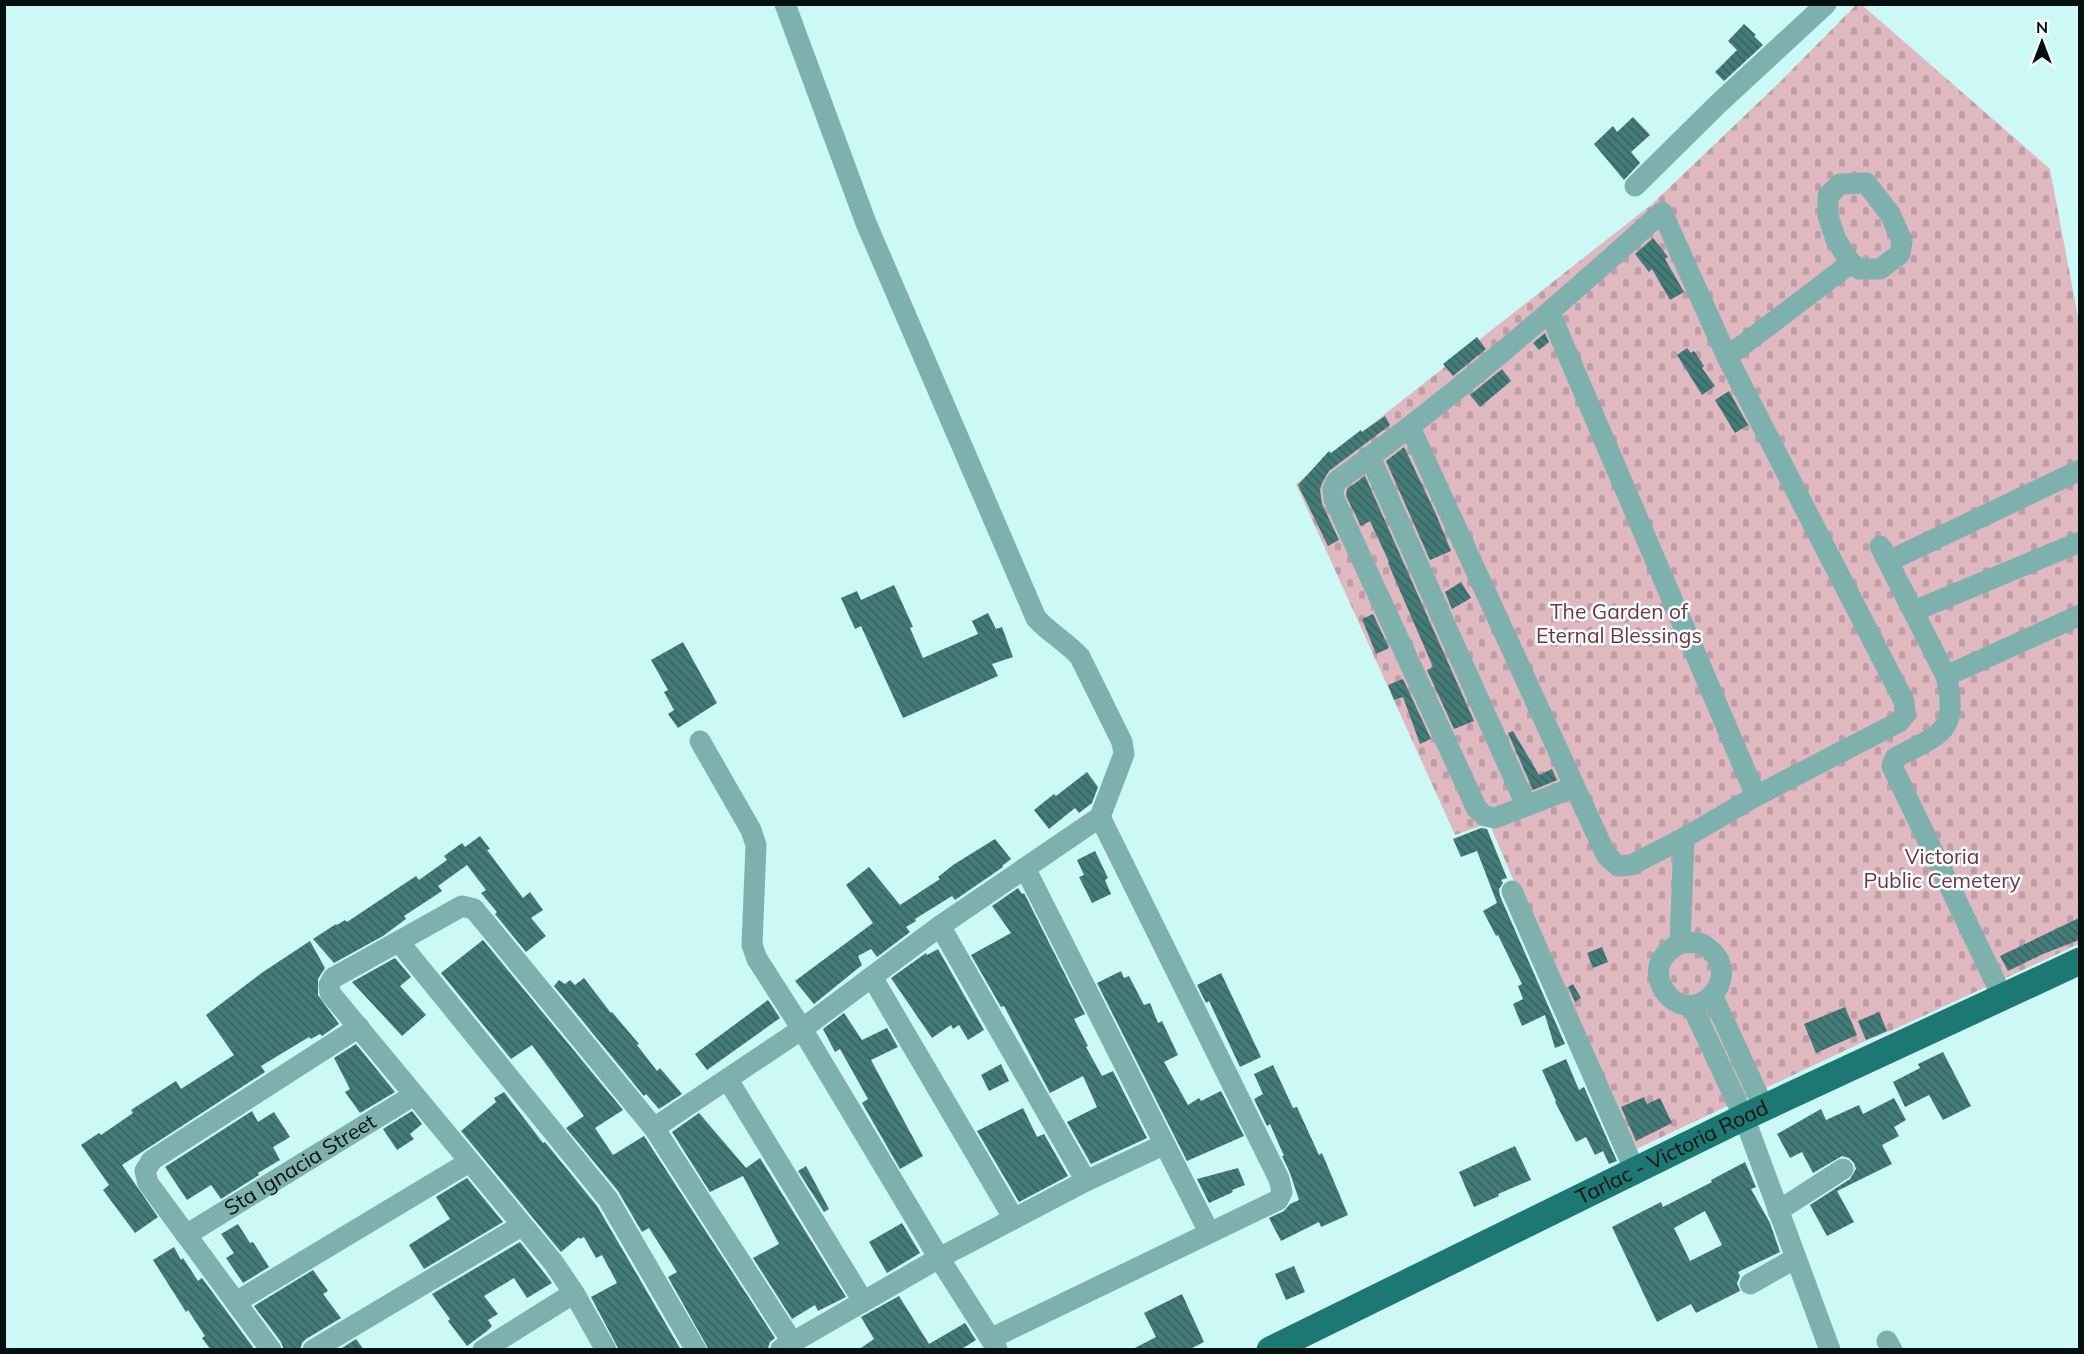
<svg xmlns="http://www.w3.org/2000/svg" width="2084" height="1354" font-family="Mulish,sans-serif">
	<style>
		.cemetery { fill: url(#cemetery-stones) }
		.building { fill: url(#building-back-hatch); fill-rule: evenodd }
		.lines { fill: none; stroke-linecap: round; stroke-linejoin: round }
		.minor { stroke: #7eb0ad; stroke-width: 21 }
		.major { stroke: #1d7773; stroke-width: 27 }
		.labels { text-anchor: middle; stroke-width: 5; stroke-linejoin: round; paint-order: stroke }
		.park-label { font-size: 21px; fill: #713343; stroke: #f5fefd }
		.street-label { font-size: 21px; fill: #021010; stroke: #f5fefd }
	</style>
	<defs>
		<pattern id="cemetery-stones" width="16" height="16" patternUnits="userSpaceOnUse" patternTransform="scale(1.5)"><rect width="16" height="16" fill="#dfb8c0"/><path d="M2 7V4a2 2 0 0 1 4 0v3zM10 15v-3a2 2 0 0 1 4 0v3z" fill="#be9da4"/></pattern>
		<pattern id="building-back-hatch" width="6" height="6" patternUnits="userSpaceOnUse" patternTransform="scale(1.5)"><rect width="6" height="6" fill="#447b78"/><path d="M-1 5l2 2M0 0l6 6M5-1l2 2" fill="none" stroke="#376361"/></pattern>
	</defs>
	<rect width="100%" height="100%" fill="#ccf9f6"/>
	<path class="cemetery" d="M1856 5H1862L2050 169 2080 328 2079 944 1895 1029 1863 1042 1630 1152 1489 823 1455 835 1296 484 1652 204 1780 82Z"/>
	<path class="building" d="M1744 24 1756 35 1754 36 1763 45 1724 81 1715 72 1737 50 1728 41Z
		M1633 117 1650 135 1631 152 1640 163 1624 180 1594 144 1613 126 1617 132Z
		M1653 238 1668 257 1665 259 1684 292 1670 300 1652 269 1649 272 1635 254Z
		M1545 333 1549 342 1539 350 1533 343Z
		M1477 337 1486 349 1453 376 1443 364Z
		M1687 348 1691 353 1694 351 1704 366 1702 368 1715 386 1702 395 1677 355Z
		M1502 369 1511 381 1480 407 1470 395Z
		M1729 391 1748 425 1735 433 1715 400Z
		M1385 416 1390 425 1329 471 1322 483 1320 490 1322 504 1339 540 1328 546 1298 485 1329 451 1331 453 1361 430 1362 432Z
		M1404 447 1435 512 1451 551 1430 560 1386 461Z
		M1365 476 1474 721 1454 729 1427 670 1433 667 1388 563 1389 562 1370 521 1361 526 1346 496 1347 489Z
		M1461 582 1471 598 1452 609 1445 592Z
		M894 585 913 627 910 628 923 658 978 634 972 621 988 613 996 629 1002 627 1013 657 992 664 998 676 903 718 861 626 855 629 841 598 857 591 861 600Z
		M1373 614 1389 648 1376 654 1362 619Z
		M683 642 717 703 678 728 668 714 674 710 664 692 668 690 651 660Z
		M1403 679 1431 739 1420 744 1403 697 1394 700 1388 685Z
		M1513 731 1539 775 1552 769 1557 780 1533 790 1508 733Z
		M1087 772 1098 787 1092 803 1079 813 1075 808 1049 829 1034 810 1054 794 1056 796Z
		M1481 828 1487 829 1507 878 1501 880 1503 883 1499 889 1500 896 1565 1044 1555 1048 1545 1015 1522 1026 1513 1004 1523 999 1518 986 1522 984 1498 935 1496 936 1483 911 1497 903 1477 851 1461 857 1453 839Z
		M480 836 490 849 487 850 523 898 530 892 543 910 531 918 546 936 526 952 495 914 497 912 481 893 486 890 467 865 438 886 442 891 404 916 406 919 383 936 334 963 313 939 336 924 337 925 345 920 347 922 416 876 419 880 447 860 444 856 462 843 465 847Z
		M995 839 1011 859 1002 866 1003 867 955 900 952 896 915 919 916 921 906 927 910 932 877 957 871 949 858 956 862 965 814 1004 795 981 873 923 846 885 869 867 900 905 940 879 938 877 953 865Z
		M1095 851 1108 878 1105 880 1111 894 1092 903 1079 877 1084 875 1077 860Z
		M1018 888 1022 894 1024 893 1085 1014 1074 1019 1088 1046 1086 1047 1102 1076 1113 1071 1147 1138 1091 1164 1067 1122 1097 1107 1083 1076 1050 1093 1004 1006 1001 1007 971 955 1011 933 992 906Z
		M2079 918V940L2043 954 2008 971 2000 956Z
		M483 940 623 1110 595 1128 613 1155 644 1136 775 1338 770 1342 768 1348 709 1350 668 1277 677 1272 649 1228 642 1232 618 1191 566 1128 584 1116 532 1045 511 1059 441 973Z
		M310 941 325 968 318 979V995L339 1024 322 1036 320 1034 311 1039 309 1037 261 1066 265 1072 122 1165 158 1217 135 1233 103 1190 109 1185 81 1145 99 1133 101 1135 133 1113 131 1110 176 1081 181 1089 234 1055 206 1015 263 972Z
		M1602 947 1608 962 1593 968 1587 953Z
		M938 949 984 1030 968 1040 959 1025 953 1029 951 1025 932 1038 891 978 926 953 927 955Z
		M395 958 411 977 400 986 426 1015 402 1036 352 982Z
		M1121 971 1124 978 1129 976 1144 1005 1150 1003 1158 1023 1162 1021 1178 1055 1164 1062 1188 1105 1199 1098 1201 1101 1221 1091 1244 1136 1187 1161 1097 983Z
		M1221 973 1261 1057 1240 1067 1209 1001 1206 1003 1197 985Z
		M584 978 611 1013 612 1012 639 1044 637 1045 657 1071 660 1068 682 1094 659 1109 646 1094 644 1096 554 986 559 980 565 984 570 980 575 985Z
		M1573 984 1581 998 1575 1002 1568 987Z
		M768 1000 780 1018 707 1070 695 1054Z
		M1845 1007 1857 1035 1816 1053 1804 1024Z
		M1879 1012 1887 1031 1866 1040 1858 1021Z
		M844 1013 862 1040 887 1028 898 1047 871 1060 923 1156 900 1169 862 1103 868 1099 840 1049 835 1052 823 1029Z
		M356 1044 395 1092 360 1113 345 1092 350 1089 334 1058Z
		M1943 1052 1971 1106 1943 1120 1929 1095 1905 1107 1893 1082 1920 1068 1918 1064Z
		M1566 1059 1579 1090 1584 1087 1617 1161 1609 1164 1603 1151 1595 1155 1586 1137 1576 1142 1555 1102 1556 1101 1542 1070Z
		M1001 1064 1009 1081 989 1091 981 1075Z
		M1273 1065 1293 1108 1297 1107 1319 1155 1322 1153 1348 1215 1321 1227 1319 1222 1281 1241 1269 1218 1284 1211 1290 1204 1299 1200 1290 1173 1282 1156H1284L1270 1124 1267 1126 1254 1099 1263 1094 1254 1074Z
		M504 1092 543 1143 545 1142 597 1206 681 1350H619L591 1297 617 1283 602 1255 596 1258 584 1237 580 1239 579 1237 561 1252 461 1131 496 1102 494 1098Z
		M1644 1097 1647 1104 1660 1098 1672 1123 1636 1141 1621 1107Z
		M1894 1098 1906 1120 1894 1127 1899 1136 1882 1145 1892 1164 1837 1191 1854 1222 1827 1236 1810 1205 1850 1179 1856 1169 1854 1163 1849 1158 1842 1156 1813 1173 1802 1152 1790 1158 1777 1134 1821 1109 1826 1120 1859 1105 1863 1114Z
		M1023 1108 1037 1137 1044 1134 1068 1176 1019 1202 977 1131Z
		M252 1111 258 1122 274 1112 290 1137 273 1147 280 1160 258 1173 259 1175 221 1199 211 1185 187 1200 165 1167Z
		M412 1111 422 1124 410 1134 414 1139 397 1150 383 1129Z
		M699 1113 746 1168 760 1158 846 1297 818 1311 815 1305 792 1319 753 1258 779 1244 743 1176 710 1192 672 1132Z
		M1515 1146 1531 1180 1498 1194 1499 1196 1474 1207 1459 1172Z
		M1745 1162 1756 1187 1751 1189 1770 1223 1780 1252 1738 1272 1740 1276 1737 1283 1740 1291 1696 1313 1691 1304 1657 1322 1612 1227 1661 1202 1663 1207 1712 1182 1711 1180ZM1705 1211 1722 1245 1690 1261 1674 1228Z
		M806 1166 829 1209 824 1212 798 1171Z
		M1238 1168 1245 1185 1232 1190 1233 1192 1209 1203 1197 1179Z
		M467 1178 503 1222 424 1269 409 1245 450 1219 436 1197Z
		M902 1223 920 1253 887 1273 869 1242Z
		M238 1224 250 1243 253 1242 269 1267 243 1283 226 1258 234 1253 221 1234Z
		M520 1242 552 1283 527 1298 514 1278 484 1296 498 1314 488 1320 492 1326 487 1331 467 1346 448 1321 450 1319 432 1294Z
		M174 1247 181 1260 183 1258 198 1281 202 1278 255 1350H211L202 1338 205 1336 188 1310 186 1312 153 1260Z
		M1294 1266 1305 1292 1286 1300 1275 1274Z
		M313 1270 328 1291 323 1294 341 1318 306 1339 302 1343 300 1350H284L281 1342 254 1306Z
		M1182 1294 1204 1342 1188 1350H1131L1156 1337 1144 1313Z
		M899 1296 929 1344 965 1323 976 1340 960 1350H858L874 1339 861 1317Z
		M356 1339 364 1350H339Z"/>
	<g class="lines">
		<g class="minor">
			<path d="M1866 183 1890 214 1902 241 1900 254 1880 269H1859L1851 263 1836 240 1828 216V196L1840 184Z"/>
			<path d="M1635 186 1718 104 1826 4"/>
			<path d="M1550 313 1756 796"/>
			<path d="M1727 357 1851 263"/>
			<path d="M1410 427 1606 855 1618 866 1631 865 1684 838 1756 796 1899 722 1905 715 1904 701 1727 357 1662 212C1557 307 1451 399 1337 481L1333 489 1334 499 1477 809 1485 816 1495 818 1575 787"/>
			<path d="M1370 457 1526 805"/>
			<path d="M1880 546 1946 676C1960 734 1939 734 1895 758L1892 766 2003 998"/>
			<path d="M1889 561 2080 470"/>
			<path d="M1914 611 2080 542"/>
			<path d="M1946 676 2080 615"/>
			<path d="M700 741 751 830 756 845 752 945 757 959 802 1029 939 1258 997 1349"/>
			<path d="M1025 868 1209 1232"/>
			<path d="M1512 891 1635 1171"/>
			<path d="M940 926 1086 1181"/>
			<path d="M399 942 608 1199 696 1350"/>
			<path d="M1680 943C1686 943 1693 942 1698 943 1703 943 1706 947 1710 950 1732 967 1720 1000 1694 1005 1673 1009 1655 986 1659 966 1662 955 1671 949 1680 943L1684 838"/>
			<path d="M872 977 1014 1219"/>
			<path d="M1713 997 1764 1108"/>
			<path d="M1692 1006 1744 1117 1830 1350"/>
			<path d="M728 1080 863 1301"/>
			<path d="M654 1128 802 1029 940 926 1100 817 1124 754 1122 742 1080 657C1067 642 1049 633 1036 618L866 223 785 4"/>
			<path d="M1778 1211 1843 1169"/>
			<path id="s1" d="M186 1235 414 1095"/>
			<path d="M1750 1284 1796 1258"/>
			<path d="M236 1302 469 1162"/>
			<path d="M992 1338 1278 1200 1282 1192 1279 1179 1100 817"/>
			<path d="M1887 1341 1892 1350"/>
			<path d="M781 1349 939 1258 1086 1181 1163 1145"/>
			<path d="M271 1350 148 1183 145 1171 152 1160 359 1027"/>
			<path d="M313 1350 521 1226"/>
			<path d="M483 1350 574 1293"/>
			<path d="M606 1350 574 1293 553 1262 330 993 329 985 333 978 462 906 474 909 654 1128 793 1343"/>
		</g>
		<path class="major" id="s2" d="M1270 1350 1744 1117 2080 961"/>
	</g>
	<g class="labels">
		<g class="park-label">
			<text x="1619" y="619">The Garden of<tspan x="1619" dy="24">Eternal Blessings</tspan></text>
			<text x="1942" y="864">Victoria<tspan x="1942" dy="24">Public Cemetery</tspan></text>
		</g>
		<g class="street-label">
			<text dy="7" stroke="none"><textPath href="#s2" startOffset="448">Tarlac - Victoria Road</textPath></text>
			<text dy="7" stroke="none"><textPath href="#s1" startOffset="134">Sta Ignacia Street</textPath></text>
		</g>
	</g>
	<rect width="2084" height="1354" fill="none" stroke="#021010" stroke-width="12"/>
	<g transform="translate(2042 42)" stroke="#f5fefd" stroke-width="4.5" paint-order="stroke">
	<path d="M0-4.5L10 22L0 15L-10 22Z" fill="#021010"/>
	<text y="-9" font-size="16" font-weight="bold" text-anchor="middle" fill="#021010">N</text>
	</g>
</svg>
